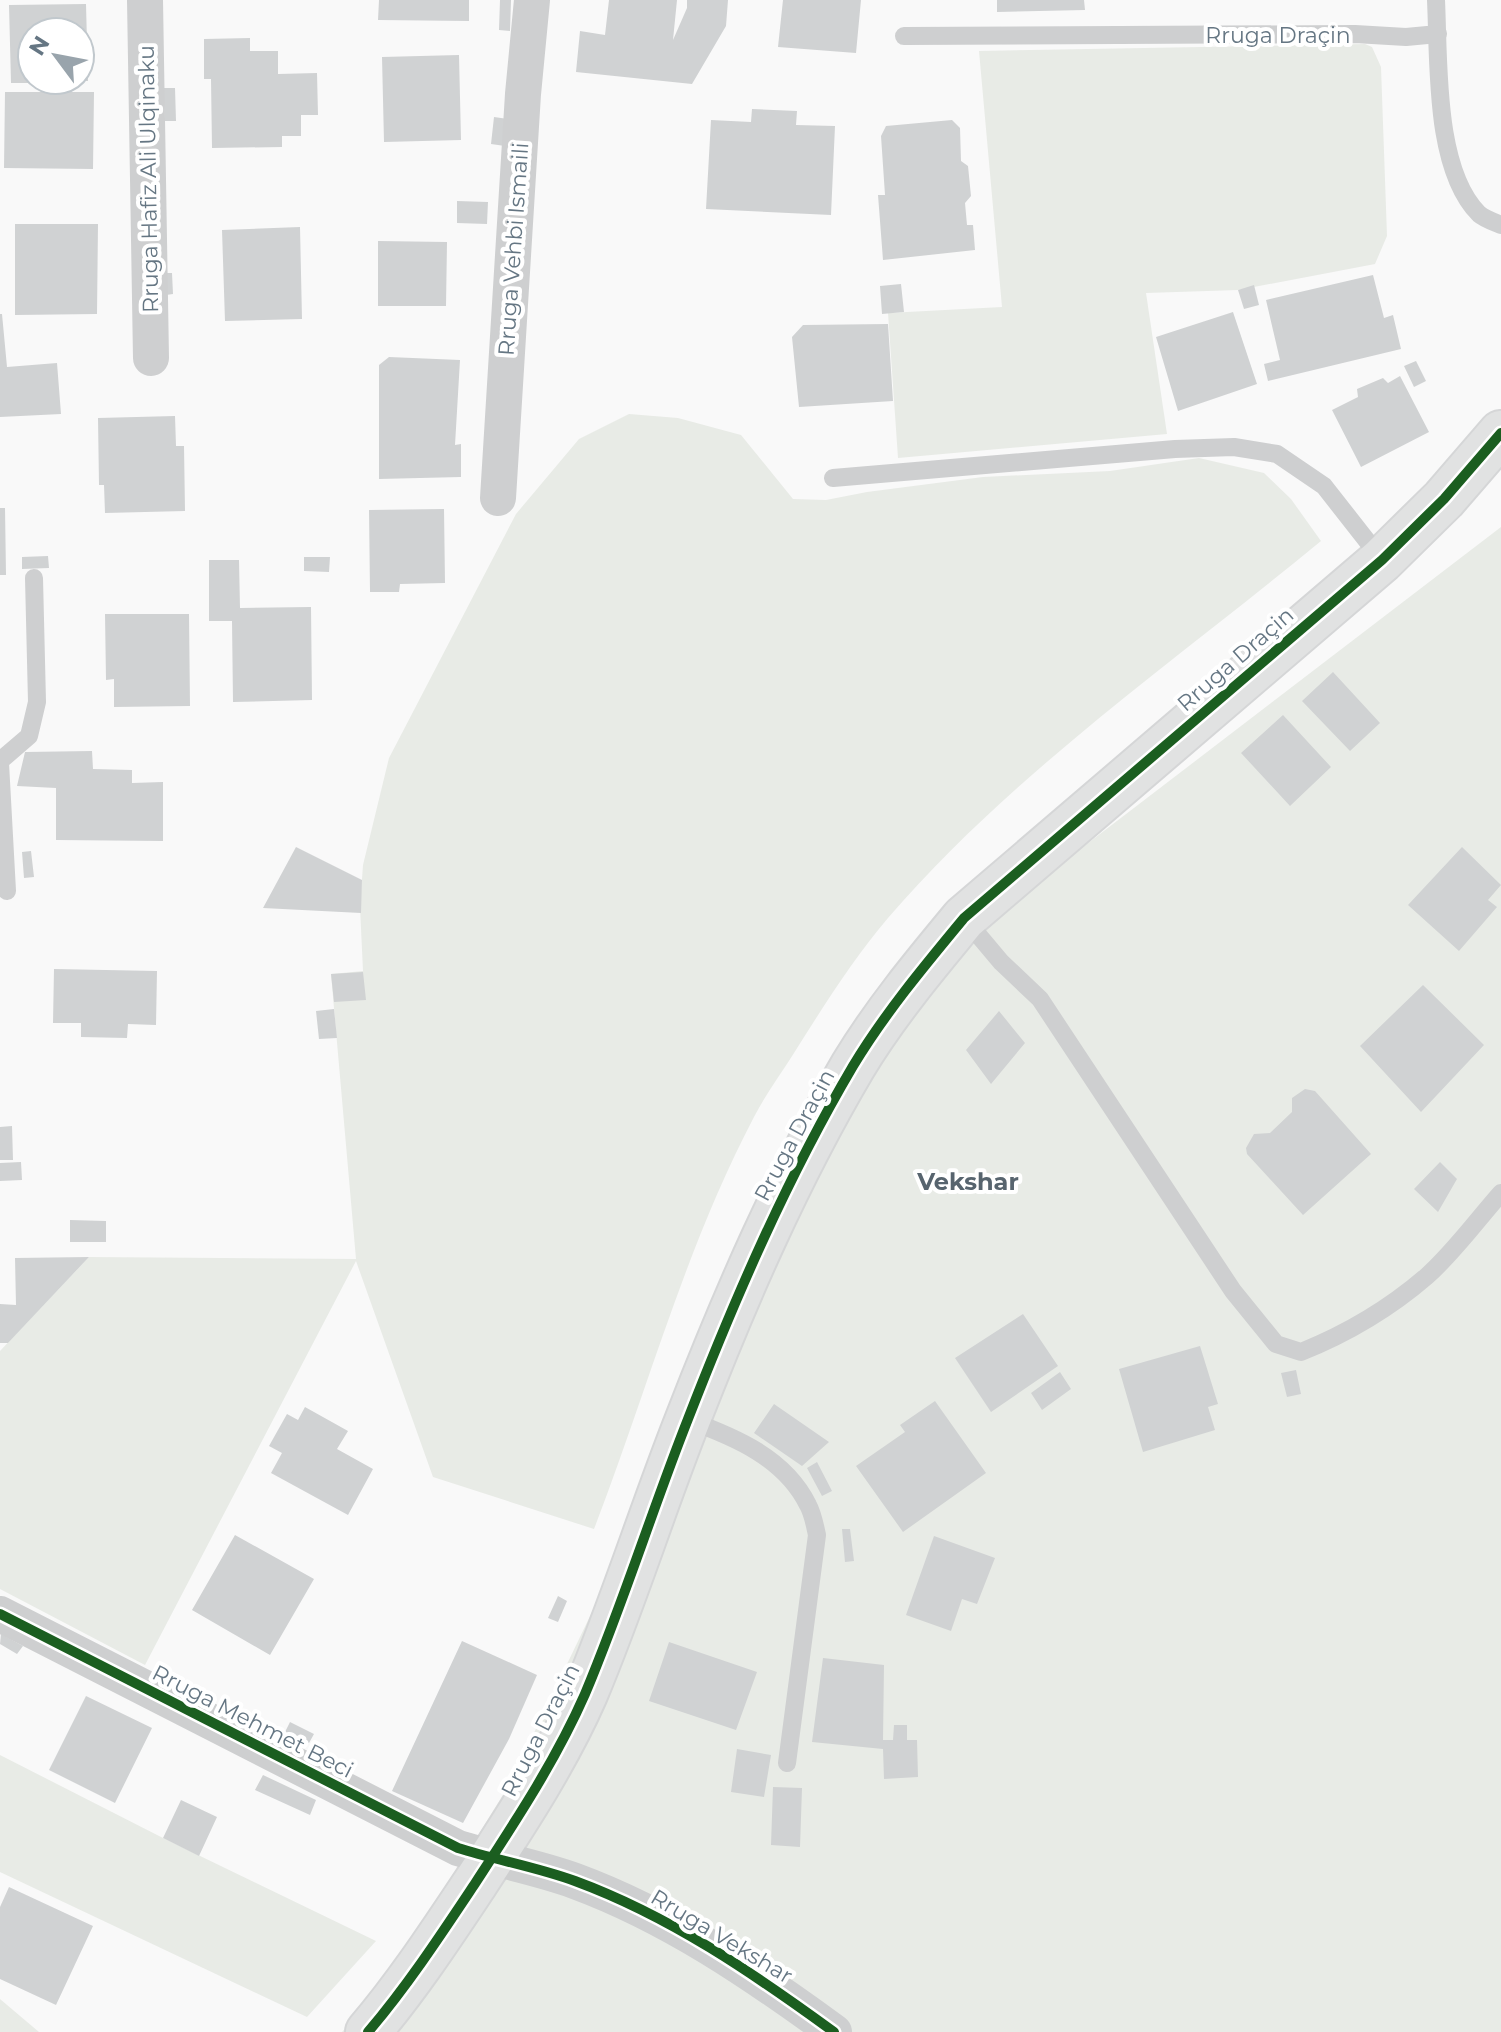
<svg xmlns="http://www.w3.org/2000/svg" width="1501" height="2032" font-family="Montserrat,sans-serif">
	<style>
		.green { fill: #e8ebe6 }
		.building { fill: #d0d2d3 }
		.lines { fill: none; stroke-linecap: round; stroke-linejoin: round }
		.secondary-casing { stroke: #d5d6d7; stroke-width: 48 }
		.lane { stroke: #cecfd0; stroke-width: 18 }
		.street { stroke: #cecfd0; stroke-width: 36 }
		.secondary { stroke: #e1e2e2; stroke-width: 44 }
		.cycleway-casing { stroke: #fff; stroke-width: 15 }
		.cycleway { stroke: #1b5e20; stroke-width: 10 }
		.labels { text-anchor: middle; stroke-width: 8; stroke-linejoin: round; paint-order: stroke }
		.street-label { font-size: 22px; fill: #657683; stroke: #fff }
		.neighbourhood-label { font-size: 24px; font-weight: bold; fill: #57646e; stroke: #fff }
	</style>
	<rect width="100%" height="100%" fill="#f9f9f9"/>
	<path class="green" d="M1365 44 1372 47 1381 67 1387 236 1375 264 1238 290 1146 293 1167 434 898 458 888 313 1002 307 979 51Z
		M629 414 678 418 741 435 793 499 826 500 867 492 983 477 1110 471 1199 458 1264 473 1291 499 1321 541C1174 662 1013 773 888 918 853 959 823 1007 794 1053 781 1074 765 1095 754 1117 685 1248 647 1392 594 1529L433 1477 356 1261 145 1665 0 1589V1351L89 1257 356 1259 331 974 363 971 360 907 363 865 389 758 516 514 579 439Z
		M1501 527V2032H342L389 1980 509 1785 686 1416 904 984Z
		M0 1755 163 1838 376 1941 307 2017 0 1872Z
		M0 1999 39 2032H0Z"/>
	<path class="building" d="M379 0H469V21L378 20Z
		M500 0H511L510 31 499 30Z
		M609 0H677L673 40 687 8V0H728L726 26 692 84 576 72 580 31 605 35Z
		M783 0H861L856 53 778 47Z
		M997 0H1084L1085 10 997 12Z
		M86 4 88 81H80V32H32V83H11L9 5Z
		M250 38V51H278V74L317 73 318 115H301V136H282V147L212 148 211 79H204V39Z
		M459 55 461 140 384 142 382 57Z
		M163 88H175L176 121H165Z
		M5 92H94L93 169 4 168Z
		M752 109 797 111 796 125 835 126 831 215 706 209 711 120 751 122Z
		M494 117 508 119 505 146 491 144Z
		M952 120 960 128 961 161 968 166 971 196 965 203 967 225H973L975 250 883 260 878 195H885L881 136 886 126Z
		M457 201 488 202 487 224 457 223Z
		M15 224H98L97 314 15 315Z
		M300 227 302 319 225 321 222 230Z
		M378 241 447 242 446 306H378Z
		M164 273H172L173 294 166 295Z
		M1373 275 1384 318 1393 315 1401 349 1268 381 1264 364 1280 360 1266 300Z
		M901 284 904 312 882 314 880 286Z
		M1254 285 1259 305 1244 309 1238 290Z
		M1233 312 1257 384 1178 411 1156 337Z
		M0 314H2L7 367 57 363 61 414 0 417Z
		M888 324 893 401 799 407 792 337 803 325Z
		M389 357 460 360 455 445 461 444V477L379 479V365Z
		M1416 361 1426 381 1414 387 1404 366Z
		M1400 376 1429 432 1361 467 1332 410 1358 397 1357 389 1383 378 1388 383Z
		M175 416 176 446H184L185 511 105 513 104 485H99L98 418Z
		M0 508H5L6 575H0Z
		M444 509 445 583 400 584 399 592H370L369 510Z
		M48 556 49 568 22 569V557Z
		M304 557H330L329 572 304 571Z
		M209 560H239L240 608 311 607 312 700 233 702 232 621H209Z
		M105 614H189L190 706 114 707V679L106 680Z
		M1333 672 1380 723 1350 751 1302 701Z
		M1283 715 1331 767 1290 806 1241 753Z
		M92 751 93 769 132 770V783L163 782V841L56 840V788L17 786 25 752Z
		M296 847 362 880 361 913 263 908Z
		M1462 847 1501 885 1488 900 1497 907 1459 951 1408 905Z
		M31 851 34 877 24 878 22 852Z
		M54 969 157 971 156 1025 128 1024 127 1038 81 1037V1023H53Z
		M363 972 366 1000 334 1002 331 974Z
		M1423 985 1484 1045 1421 1112 1360 1046Z
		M334 1009 337 1038 319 1039 316 1011Z
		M999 1011 1025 1043 991 1084 966 1050Z
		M1305 1089 1315 1091 1371 1154 1303 1215 1247 1154 1246 1148 1254 1134 1270 1133 1292 1112V1098Z
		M12 1126 13 1160H0V1127Z
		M21 1162 22 1180 0 1181V1163Z
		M1440 1162 1457 1179 1438 1212 1414 1189Z
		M70 1220 106 1221V1242H70Z
		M89 1257 8 1343H0V1304L16 1305 15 1258Z
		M1023 1314 1058 1366 991 1412 955 1358Z
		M1200 1346 1218 1404 1208 1407 1215 1430 1143 1452 1119 1369Z
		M1296 1370 1301 1394 1287 1397 1281 1373Z
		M1060 1372 1071 1389 1042 1410 1031 1393Z
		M935 1401 986 1473 903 1532 856 1466 905 1432 900 1425Z
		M774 1404 829 1442 802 1466 754 1433Z
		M305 1407 348 1431 337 1449 373 1469 348 1515 271 1473 282 1453 269 1446 287 1414 298 1420Z
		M817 1462 832 1491 822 1496 807 1468Z
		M842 1529H850L854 1561 845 1562Z
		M235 1535 314 1579 270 1655 192 1610Z
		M934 1536 995 1558 977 1604 962 1599 951 1631 906 1615Z
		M558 1596 567 1601 558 1622 548 1618Z
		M1 1634 23 1646 17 1654 0 1644Z
		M462 1641 537 1675 509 1739 463 1823 392 1791Z
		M669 1642 757 1672 736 1730 649 1701Z
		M823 1658 884 1665 883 1740H893L894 1725H907V1740H917L918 1777 884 1779 883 1749 812 1742Z
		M86 1696 152 1728 115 1803 49 1770Z
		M290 1722 314 1734 309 1743 285 1732Z
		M737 1749 771 1755 764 1797 731 1792Z
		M263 1775 316 1800 310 1815 255 1790Z
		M773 1787 802 1788 800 1847 771 1845Z
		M181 1800 217 1817 199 1856 163 1838Z
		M9 1887 93 1926 56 2005 0 1979V1907Z"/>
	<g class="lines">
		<g class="secondary-casing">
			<path id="secondary" d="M368 2032C408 1985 442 1933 476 1882 515 1822 556 1760 585 1694 623 1604 652 1510 688 1419 735 1298 787 1178 853 1066 885 1013 925 965 964 918L1382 560 1444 499 1501 433"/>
		</g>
		<path class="lane" d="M1436 0C1439 62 1434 169 1479 214 1485 219 1494 222 1501 225
			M904 36 1355 34 1406 37 1438 34
			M833 478 1175 449 1234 447 1277 454 1324 486 1382 560
			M0 761 29 736 37 702 34 578
			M0 763 7 891
			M964 918 1001 962 1040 999 1233 1291 1276 1344 1301 1352C1346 1334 1390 1308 1427 1276 1454 1252 1477 1220 1501 1193
			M688 1420C735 1437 785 1458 808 1505 813 1514 815 1526 817 1535L787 1763"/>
		<path class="street" d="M145 0 151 358
			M498 498 523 94 532 0
			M0 1614 458 1848C496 1860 537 1867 575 1881 670 1916 753 1973 834 2032"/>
		<use href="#secondary" class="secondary"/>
		<g class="cycleway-casing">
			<path id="cycleway" d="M0 1614 458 1848C496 1860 537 1867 575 1881 670 1916 753 1973 834 2032
				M368 2032C408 1985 442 1933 476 1882 515 1822 556 1760 585 1694 623 1604 652 1510 688 1419 735 1298 787 1178 853 1066 885 1013 925 965 964 918L1382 560 1444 499 1501 433"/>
		</g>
		<use href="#cycleway" class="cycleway"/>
	</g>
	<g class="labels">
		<g class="street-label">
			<text x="1278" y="43">Rruga Draçin</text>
			<text transform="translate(148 179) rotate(-91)" y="8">Rruga Hafiz Ali Ulqinaku</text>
			<text transform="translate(513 249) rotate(-86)" y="8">Rruga Vehbi Ismaili</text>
			<text transform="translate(1235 659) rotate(-41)" y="8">Rruga Draçin</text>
			<text transform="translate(794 1135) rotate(-62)" y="8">Rruga Draçin</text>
			<text transform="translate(253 1721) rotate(27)" y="8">Rruga Mehmet Beci</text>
			<text transform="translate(540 1730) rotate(-63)" y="8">Rruga Draçin</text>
			<text transform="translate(722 1936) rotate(31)" y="8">Rruga Vekshar</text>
		</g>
		<g class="neighbourhood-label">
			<text x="968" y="1190">Vekshar</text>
		</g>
	</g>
	<g transform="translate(56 56) rotate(302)"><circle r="38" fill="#ffffff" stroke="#c1c8cd" stroke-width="2"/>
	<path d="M0-6L14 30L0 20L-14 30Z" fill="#99a4ac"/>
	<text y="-12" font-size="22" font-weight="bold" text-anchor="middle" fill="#657683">N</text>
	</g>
</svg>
